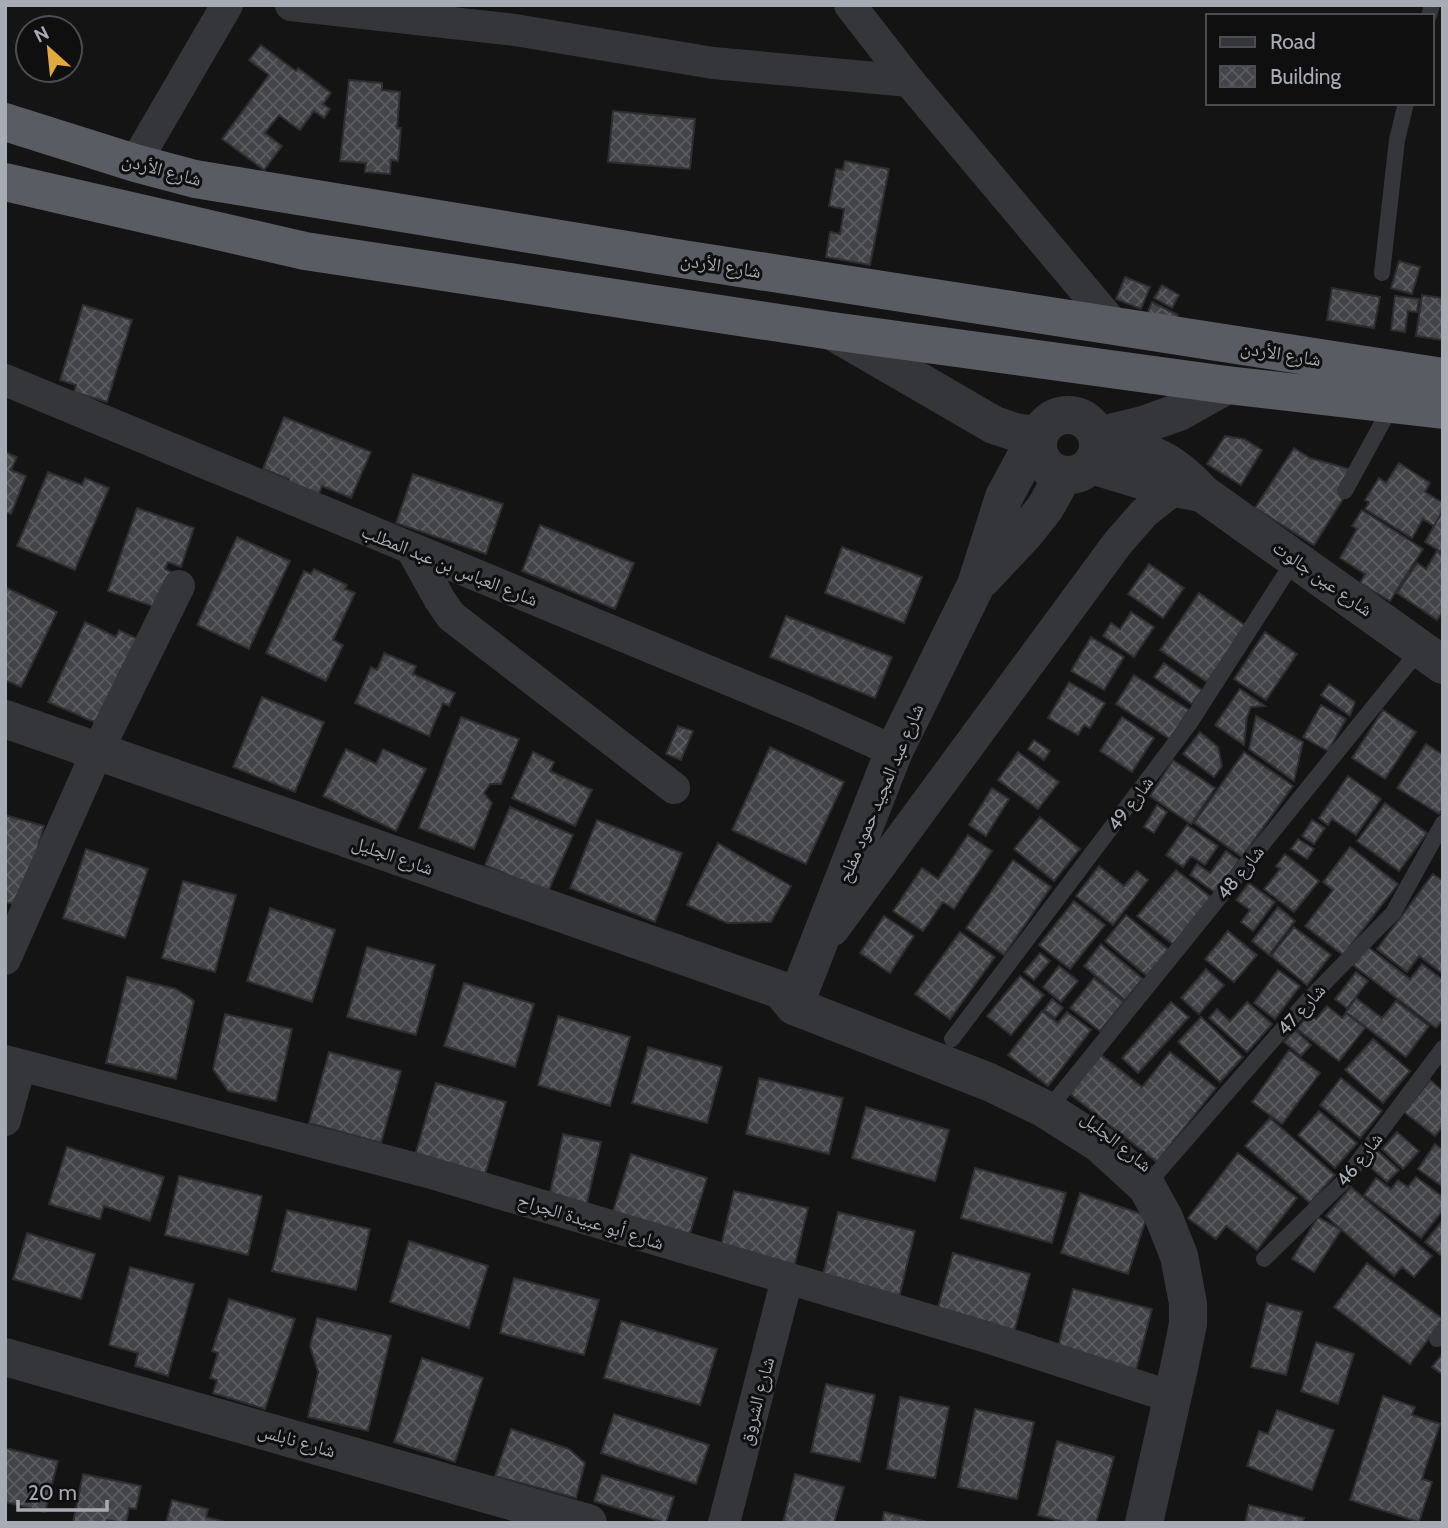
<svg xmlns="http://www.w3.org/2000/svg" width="1448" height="1528" font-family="Cabin,'Noto Naskh Arabic',sans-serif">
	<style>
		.building { fill: url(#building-cross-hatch); stroke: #2e2e31; stroke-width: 2 }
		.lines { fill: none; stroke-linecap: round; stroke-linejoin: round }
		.service { stroke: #35363a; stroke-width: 16 }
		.minor { stroke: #35363a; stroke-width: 32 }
		.tertiary { stroke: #35363a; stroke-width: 38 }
		.trunk { stroke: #595c62; stroke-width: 38 }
		.labels { text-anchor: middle; stroke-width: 6; stroke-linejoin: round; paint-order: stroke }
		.street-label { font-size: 19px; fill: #a7abb4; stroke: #0f0f10 }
	</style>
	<defs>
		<pattern id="building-cross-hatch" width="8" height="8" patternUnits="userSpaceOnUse" patternTransform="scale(1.75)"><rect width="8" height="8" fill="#434448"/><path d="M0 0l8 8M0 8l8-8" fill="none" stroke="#5b5c60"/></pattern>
	</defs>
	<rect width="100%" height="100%" fill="#141415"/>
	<path class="building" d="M261 45 296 71 298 68 331 93 323 104 330 109 324 118 314 111 300 130 279 115 265 133 282 146 264 170 222 139 269 75 249 60Z
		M349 80 382 83V90L400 92 397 128H401L398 161 391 160 390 174 365 172 366 163 340 161Z
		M613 111 695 119 690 169 608 162Z
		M845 161 889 169 870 265 826 257 830 232 840 234 844 209 829 206 836 169 843 170Z
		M1399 261 1420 267 1412 294 1391 288Z
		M1125 277 1150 287 1141 309 1116 299Z
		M1162 285 1179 295 1172 308 1154 298Z
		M1332 288 1380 297 1374 328 1327 320Z
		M1422 295 1443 298V340L1416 336Z
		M1395 296 1419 299 1417 312 1408 311 1405 332 1391 330Z
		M1152 302 1178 315 1172 326 1147 314Z
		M83 305 132 320 107 402 74 392 76 385 60 380Z
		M284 417 371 452 351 498 322 486 314 507 284 494 289 479 263 469Z
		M1225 436 1244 439 1262 450 1241 485 1207 464Z
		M1294 448 1310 458 1360 472 1314 545 1255 508Z
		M5 452 17 457 11 470 26 476 11 514 5 512Z
		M1399 463 1430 483 1425 492 1443 503V510L1434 526 1423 519 1412 538 1365 509 1369 502 1365 500 1379 478 1386 483Z
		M48 472 82 485 85 478 109 488 75 570 17 546Z
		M413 474 503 504 486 554 396 523Z
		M137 508 194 528 181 567 168 562 165 569 174 573 161 609 108 591Z
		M1362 510 1423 549 1390 601 1360 583 1365 574 1340 558 1357 529 1352 526Z
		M1442 512H1443V553L1425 542Z
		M540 525 634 563 615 609 522 571Z
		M237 537 290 561 249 649 197 625Z
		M842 547 922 577 904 623 825 593Z
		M1437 551 1443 555V611L1437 620 1397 593 1417 563 1426 569Z
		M1149 564 1184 588 1163 618 1128 594Z
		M314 569 347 585 345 589 355 593 333 640 343 645 326 681 266 653 304 571 311 574Z
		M5 587 57 612 21 687 5 680Z
		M1199 593 1246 626 1207 682 1160 650Z
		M1131 612 1154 627 1134 657 1103 636 1111 623 1120 629Z
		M786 616 892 657 875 698 770 657Z
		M85 622 116 637 119 630 140 640 101 725 48 702Z
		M1265 632 1297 654 1266 700 1234 679Z
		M1091 637 1124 657 1104 690 1071 671Z
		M384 653 416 666 413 674 455 693 449 706 443 703 429 736 355 703 371 667 377 670Z
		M1164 663 1202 690 1192 704 1154 677Z
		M1134 675 1189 710 1170 739 1116 704Z
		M1069 682 1105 703 1090 728 1084 725 1078 735 1048 718Z
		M1329 684 1355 702 1350 716 1321 695Z
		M1240 689 1265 706 1251 707 1247 717 1244 745 1215 725Z
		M262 697 324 722 295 792 233 767Z
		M1321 705 1346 719 1328 751 1303 737Z
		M1383 710 1416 732 1385 779 1352 758Z
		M1256 716 1303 742 1294 781 1249 749Z
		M461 717 519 739 501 784H490L484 793 492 803 474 849 419 828Z
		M1122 717 1154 738 1132 772 1100 751Z
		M678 726 693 731 681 760 666 754Z
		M1200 732 1218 747 1222 766 1214 777 1183 754Z
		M1034 740 1050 751 1044 760 1028 749Z
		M1426 744 1443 755V808L1439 814 1397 788Z
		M770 747 844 782 806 864 732 830Z
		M346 749 376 764 383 749 426 769 396 831 323 796Z
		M533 752 554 762 550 771 592 790 575 826 512 798Z
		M1018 752 1059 782 1038 809 998 780Z
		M1244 752 1293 786 1242 857 1194 823Z
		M1173 760 1215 788 1191 824 1150 796Z
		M1348 776 1381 799 1356 835 1332 819 1328 825 1319 818Z
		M992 788 1009 799 986 836 969 825Z
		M1385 803 1427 833 1399 871 1357 841Z
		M1157 805 1167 812 1154 833 1144 827Z
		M510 807 573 835 548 892 485 865Z
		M5 815 44 826 21 906 5 902Z
		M1040 817 1080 849 1054 881 1014 849Z
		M597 820 682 853 655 922 570 888Z
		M1312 820 1325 828 1314 844 1302 836Z
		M1187 825 1218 846 1205 865 1191 856 1183 867 1166 855Z
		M968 835 992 851 954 909 943 902 923 931 893 911 922 868 938 879Z
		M1298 839 1314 849 1307 859 1291 849Z
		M718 843 791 886 771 922 727 923 687 905Z
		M1350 847 1398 884 1343 955 1305 926 1333 890 1323 882Z
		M86 849 148 869 125 938 63 918Z
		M1226 851 1239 860 1216 893 1190 875 1197 864 1210 873Z
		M1285 854 1319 881 1294 912 1264 889 1280 869 1276 866Z
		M1013 860 1051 887 1004 955 966 928Z
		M1099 866 1124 886 1137 871 1148 880 1113 925 1076 896Z
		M1176 870 1212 898 1174 945 1137 916Z
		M1433 874 1443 881V974L1419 956 1407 972 1377 949Z
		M183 881 236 895 215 972 162 958Z
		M1249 883 1275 902 1253 931 1241 922 1250 910 1236 900Z
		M1074 901 1105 925 1070 969 1039 945Z
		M1278 907 1295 921 1269 955 1252 941Z
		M270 908 335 930 312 1002 247 981Z
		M1126 915 1169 950 1147 976 1105 941Z
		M884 916 914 936 890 973 860 953Z
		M1294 927 1331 955 1307 985 1271 956Z
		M1228 931 1257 955 1234 982 1205 959Z
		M960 932 995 957 950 1019 915 994Z
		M1101 944 1143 979 1125 1000 1084 966Z
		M367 947 435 965 416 1035 347 1017Z
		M1368 947 1410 979 1422 964 1443 980V1020L1436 1028 1353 965Z
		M1040 953 1050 961 1034 980 1024 972Z
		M1059 966 1078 981 1061 1002 1043 987Z
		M1206 969 1224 985 1199 1014 1181 998Z
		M1278 970 1300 986 1275 1019 1254 1003Z
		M1356 972 1368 981 1347 1008 1335 999Z
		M1020 976 1044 995 1011 1035 987 1016Z
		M127 977 176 989 194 1001 176 1079 106 1063Z
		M1094 978 1124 1002 1100 1031 1070 1008Z
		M464 983 534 1004 515 1067 444 1046Z
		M1356 998 1382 1018 1396 1001 1429 1026 1406 1057 1346 1012Z
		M1052 999 1063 1008 1055 1018 1044 1010Z
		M1171 1002 1189 1017 1138 1073 1122 1058Z
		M1247 1002 1272 1024 1247 1052 1209 1018 1217 1009 1230 1021Z
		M1327 1006 1342 1018 1346 1013 1365 1028 1339 1061 1297 1029 1309 1014 1316 1019Z
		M1042 1011 1058 1023 1067 1012 1091 1030 1048 1086 1008 1055Z
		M225 1014 292 1029 276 1101 228 1091 213 1069Z
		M558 1016 630 1037 610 1106 538 1085Z
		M1201 1017 1243 1057 1220 1082 1178 1042Z
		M1295 1030 1311 1045 1301 1056 1284 1042Z
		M1373 1039 1410 1071 1383 1103 1345 1070Z
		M648 1047 722 1067 707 1123 632 1103Z
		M1289 1050 1320 1073 1282 1124 1252 1102Z
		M329 1052 401 1071 381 1143 309 1123Z
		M1170 1052 1216 1088 1157 1162 1070 1094 1100 1054 1142 1087Z
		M759 1078 843 1098 829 1154 746 1134Z
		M1341 1078 1382 1111 1360 1138 1320 1105Z
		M1430 1080 1443 1091V1126L1435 1136 1404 1112Z
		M436 1083 506 1102 484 1178 414 1159Z
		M866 1107 949 1130 935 1181 852 1158Z
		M1319 1111 1357 1143 1335 1168 1298 1135Z
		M1270 1118 1335 1175 1310 1203 1245 1146Z
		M1397 1132 1419 1151 1403 1169 1382 1149Z
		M563 1134 601 1142 585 1211 548 1202Z
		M1435 1144 1443 1150V1187L1418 1169Z
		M67 1147 164 1177 150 1221 104 1206 100 1219 49 1204Z
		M1373 1147 1399 1170 1387 1182 1361 1159Z
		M1238 1153 1297 1198 1257 1250 1226 1226 1216 1239 1188 1218Z
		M631 1154 707 1178 689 1237 612 1214Z
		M975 1168 1066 1193 1052 1243 961 1218Z
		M179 1176 262 1196 248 1255 165 1235Z
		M1416 1177 1443 1197V1210L1421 1238 1364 1195 1376 1178 1391 1189 1398 1180 1408 1187Z
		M1351 1187 1432 1256 1414 1277 1402 1267 1394 1276 1326 1216Z
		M734 1191 808 1208 793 1272 719 1254Z
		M1080 1193 1147 1216 1128 1274 1061 1253Z
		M287 1210 370 1229 356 1290 272 1271Z
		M838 1212 915 1231 899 1298 822 1279Z
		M1318 1217 1341 1230 1314 1272 1292 1259Z
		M1443 1220V1257L1425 1242Z
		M27 1233 95 1254 81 1299 13 1279Z
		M409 1241 488 1266 469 1328 390 1302Z
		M953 1253 1030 1274 1014 1332 937 1311Z
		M1367 1263 1443 1319 1410 1364 1334 1307Z
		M130 1267 194 1284 168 1376 135 1366 138 1353 109 1345Z
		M514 1278 599 1300 584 1355 500 1333Z
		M1073 1289 1152 1309 1136 1370 1057 1351Z
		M229 1299 295 1319 265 1409 213 1393 217 1380 210 1378 218 1353 212 1351Z
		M1267 1303 1302 1312 1286 1375 1251 1367Z
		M317 1318 391 1336 368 1431 308 1417 318 1372 310 1346Z
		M621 1321 717 1349 700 1405 604 1378Z
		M1316 1342 1354 1354 1338 1404 1301 1391Z
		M1443 1353V1375L1432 1367Z
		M422 1358 483 1378 455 1462 394 1442Z
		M826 1384 875 1395 860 1462 811 1452Z
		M1383 1396 1415 1407 1412 1415 1440 1424 1422 1479 1432 1482 1419 1522 1350 1500Z
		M900 1397 949 1407 935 1478 887 1469Z
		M975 1409 1034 1422 1017 1499 958 1487Z
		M1277 1410 1334 1430 1312 1490 1247 1466 1259 1431 1268 1434Z
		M614 1414 709 1445 696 1484 601 1453Z
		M511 1429 569 1449 585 1463 576 1498 495 1476Z
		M1057 1441 1114 1457 1096 1523H1067L1038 1515Z
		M5 1448 58 1461 45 1512 5 1502Z
		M83 1474 141 1486 136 1509 129 1508 126 1523 107 1520 106 1523 73 1522Z
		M795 1474 844 1487 834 1523H783Z
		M602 1475 674 1497 666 1523 594 1501Z
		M172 1500 208 1509 206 1517 229 1523H166Z
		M1249 1505 1304 1518 1302 1523H1245Z
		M884 1512 932 1523H882Z"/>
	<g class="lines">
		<path class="service" d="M1429 16 1432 5
			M1382 273 1397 140 1406 103
			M1345 491 1392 405
			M952 1039 1190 723 1295 559
			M1059 1096 1421 648
			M1147 1187 1157 1173 1307 1001 1393 913 1443 823
			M1264 1259 1342 1183 1443 1048
			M1437 1339 1443 1331"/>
		<path class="minor" d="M291 5 515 30 713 63 909 81
			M850 5 909 81 1114 325
			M135 163 227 5
			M5 380 807 712 894 751
			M411 548 440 600 451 616 674 788
			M833 930 1117 544 1144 513 1188 478
			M5 959 97 752 179 586
			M5 1061 428 1172 990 1338 1172 1397
			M5 1120 20 1065
			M724 1523 787 1279"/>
		<path class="tertiary" d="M832 331 994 425 1015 432 1039 435
			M1038 445a30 30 0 1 1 60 0a30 30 0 1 1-60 0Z
			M1098 436 1143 425 1179 412 1227 385
			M1099 441C1146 451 1169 456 1202 493L1443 665
			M1092 465 1151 483 1200 493
			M982 579 1026 532 1045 508 1063 476
			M5 719 781 990 794 1006 989 1082 1045 1109 1100 1144 1147 1187 1164 1218 1179 1256 1188 1303V1324L1179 1368 1144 1523
			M794 1006 894 751 976 585 1004 497 1025 458 1038 444
			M5 1357 588 1523"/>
		<path class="trunk" d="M5 122 135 163 195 179 676 258 1443 377
			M5 182 305 251 832 331 1227 385 1443 410"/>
	</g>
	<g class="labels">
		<g class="street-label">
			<text transform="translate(162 169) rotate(15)" y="7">شارع الأردن</text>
			<text transform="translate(721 265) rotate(9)" y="7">شارع الأردن</text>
			<text transform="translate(1281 353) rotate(9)" y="7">شارع الأردن</text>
			<text transform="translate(450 565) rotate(22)" y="7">شارع العباس بن عبد المطلب</text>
			<text transform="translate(1323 578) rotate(35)" y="7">شارع عين جالوت</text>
			<text transform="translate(880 793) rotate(-67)" y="7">شارع عبد المجيد حمود مفلح</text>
			<text transform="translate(1130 803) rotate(-53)" y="7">شارع 49</text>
			<text transform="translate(393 855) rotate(19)" y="7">شارع الجليل</text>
			<text transform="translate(1240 872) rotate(-51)" y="7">شارع 48</text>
			<text transform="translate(1301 1009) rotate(-48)" y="7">شارع 47</text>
			<text transform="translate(1117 1141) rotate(39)" y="7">شارع الجليل</text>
			<text transform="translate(1359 1159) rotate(-52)" y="7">شارع 46</text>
			<text transform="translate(591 1221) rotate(17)" y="7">شارع أبو عبيدة الجراح</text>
			<text transform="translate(756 1401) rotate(-75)" y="7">شارع الشروق</text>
			<text transform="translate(297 1440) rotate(16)" y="7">شارع نابلس</text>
		</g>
	</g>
	<rect width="1448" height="1528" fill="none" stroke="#a7abb4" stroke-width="14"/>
	<rect x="1206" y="14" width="228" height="91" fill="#0f0f10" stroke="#4c4d52" stroke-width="2"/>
	<rect x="1220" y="37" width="35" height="10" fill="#35363a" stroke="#4c4d52" stroke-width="2"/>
	<text x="1270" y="49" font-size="21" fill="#a7abb4">Road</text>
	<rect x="1220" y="66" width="35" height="21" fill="url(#building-cross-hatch)" stroke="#4c4d52" stroke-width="2"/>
	<text x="1270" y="84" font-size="21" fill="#a7abb4">Building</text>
	<g transform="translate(49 49) rotate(333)"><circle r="33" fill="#0f0f10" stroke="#4c4d52" stroke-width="2"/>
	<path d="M0-5L12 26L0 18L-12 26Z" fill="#e1a940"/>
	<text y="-10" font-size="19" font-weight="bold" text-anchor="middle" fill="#a7abb4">N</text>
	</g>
	<path d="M18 1500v10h89v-10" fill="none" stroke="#a7abb4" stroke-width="3.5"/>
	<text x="28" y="1500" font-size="21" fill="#a7abb4" stroke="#0f0f10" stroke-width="5" paint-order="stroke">20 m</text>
</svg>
